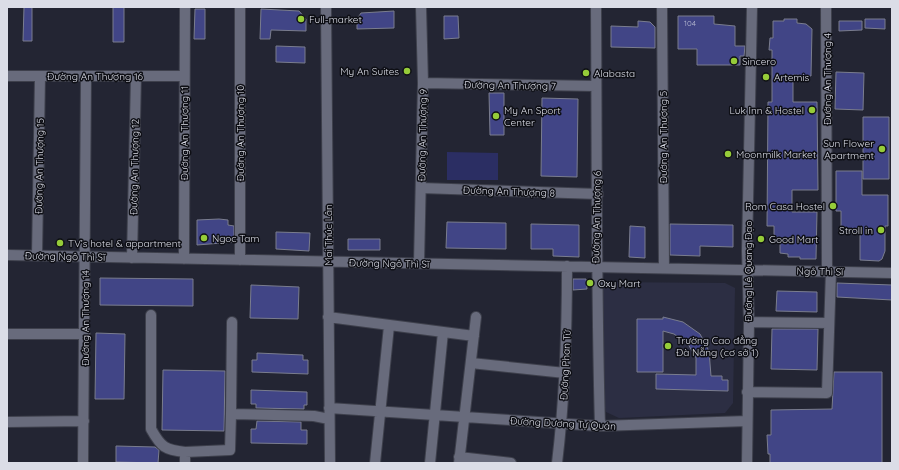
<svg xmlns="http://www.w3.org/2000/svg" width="899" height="470" font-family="Quicksand,sans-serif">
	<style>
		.built { fill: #2c2e43 }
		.green { fill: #2b2e63 }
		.building { fill: #414586; stroke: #7a7d8e }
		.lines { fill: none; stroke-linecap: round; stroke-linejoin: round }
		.minor-casing { stroke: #3e404c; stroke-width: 12 }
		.minor { stroke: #686b7c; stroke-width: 10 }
		.poi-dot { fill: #96cc39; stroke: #0e0f15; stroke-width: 1.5 }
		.labels { text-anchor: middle; stroke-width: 3; stroke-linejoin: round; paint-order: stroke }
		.number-label { font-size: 8px; fill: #b4b7cf }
		.poi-label { font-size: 10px; fill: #dbdde7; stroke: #0e0f15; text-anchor: start }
		.street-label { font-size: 10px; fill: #dbdde7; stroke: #0e0f15 }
	</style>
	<rect width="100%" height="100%" fill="#232533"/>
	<path class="built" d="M602 282 725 283 735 288 733 403 725 413 619 418 606 412 604 405Z"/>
	<path class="green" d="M447 152 498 153V180H447Z"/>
	<path class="building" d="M24 7H32V41H23Z
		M113 7H124V42H113Z
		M195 9H205V39H194Z
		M261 9 299 11 306 19V31L271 30 270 39H260Z
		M394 11V28L357 29V19L361 13Z
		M444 16H458L459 38 444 39Z
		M678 16H714V24L735 26V46H745L744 56H740V65H697V49H678Z
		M784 19H797V23L806 24 812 29 811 76 793 75V102H817L818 190H792V212H817L816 259H800V257H788V254L780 253V240H774V226H767L768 102H772V50H769L770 38H773V21H784Z
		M865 19H885V29L865 28Z
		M638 21 650 22 655 27V48L611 47V26L638 27Z
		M839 21H862V30L839 31Z
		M276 46 305 47V63L276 62Z
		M836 72 864 73 863 110 835 109Z
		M489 93H504V135H490Z
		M542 98 578 99 577 177 541 176Z
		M863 117H889V179H863Z
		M836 171H862V195H888V226H885V251L882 259 879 261 860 260V233H841V211H836Z
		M219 219 228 220V225L234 226V242L197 245V220Z
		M447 222 506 223V249L446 248Z
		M531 224 579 225V257L553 256V249H531Z
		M670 224 733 225V247L700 246V256L670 255Z
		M630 226 645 227V258L629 257Z
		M276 232 310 233 309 251 276 249Z
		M348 239H380V250H348Z
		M100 278 193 279V306L100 305Z
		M573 279H586L587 289 573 290Z
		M837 283 892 285V300L837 297Z
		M251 285 299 287 298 319 250 318Z
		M777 291 817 292V312L776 311Z
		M663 317 683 322 700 334 709 351 711 376H722V380H728V391L656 389V374L696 375V358L688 344 674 334 663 331V372H637V319H663Z
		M772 329H818L817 370 771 369Z
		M96 333 125 334 124 399H95Z
		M257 353 303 355V360H308V374L252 372V360H257Z
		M163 370 225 371 224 431 162 430Z
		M834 372H882V463H770V454H768L767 435H771V410L832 409Z
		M251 390 307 392V405H304V409L256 408V404H251Z
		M257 421 301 422V430H307V444L251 443V429H256Z
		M116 446 155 447 159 450 158 463 116 462Z"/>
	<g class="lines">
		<g class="minor-casing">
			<path id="minor" d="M326 7 330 463
				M596 7C597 147 596 287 600 426
				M662 7 664 268
				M826 7 827 271
				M7 76H183
				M423 83 596 86
				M421 188 598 194
				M7 255 892 273
				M37 256 40 76
				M132 258 136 76
				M184 259 185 7
				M240 260V7
				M419 263 423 83 421 7
				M151 315V429C161 447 165 450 185 452V463
				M328 317 474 336
				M749 322 829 323
				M7 334H85
				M471 363 565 373
				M747 392 827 393 831 271
				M329 408 600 426 747 421
				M231 414 232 322
				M7 422 84 421
				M185 452 230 450 231 414 314 416 329 419
				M459 457 511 463
				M83 463 86 77
				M375 463 389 326
				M430 463 443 332
				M459 463 476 317
				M557 463C565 397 567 332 567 266
				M747 463 749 322 747 251 752 7"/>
		</g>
		<use href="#minor" class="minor"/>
	</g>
	<g class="poi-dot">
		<circle cx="301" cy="19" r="4"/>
		<circle cx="734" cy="61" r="4"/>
		<circle cx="407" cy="71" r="4"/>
		<circle cx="586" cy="73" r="4"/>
		<circle cx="766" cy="77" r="4"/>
		<circle cx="812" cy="110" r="4"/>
		<circle cx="496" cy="116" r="4"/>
		<circle cx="882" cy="149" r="4"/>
		<circle cx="728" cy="154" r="4"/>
		<circle cx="833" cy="206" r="4"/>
		<circle cx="881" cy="230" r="4"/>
		<circle cx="204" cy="238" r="4"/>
		<circle cx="761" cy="239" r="4"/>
		<circle cx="60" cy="243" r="4"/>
		<circle cx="590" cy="283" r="4"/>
		<circle cx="668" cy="346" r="4"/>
	</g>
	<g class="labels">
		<g class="number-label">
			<text x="690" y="26">104</text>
		</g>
		<g class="poi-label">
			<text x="309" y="23">Full-market</text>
			<text x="742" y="65">Sincero</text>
			<text x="399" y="75" text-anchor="end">My An Suites</text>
			<text x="594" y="77">Alabasta</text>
			<text x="774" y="81">Artemis</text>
			<text x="504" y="114">My An Sport<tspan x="504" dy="12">Center</tspan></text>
			<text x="804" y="114" text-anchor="end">Luk Inn &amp; Hostel</text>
			<text x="874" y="147" text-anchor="end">Sun Flower<tspan x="874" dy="12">Apartment</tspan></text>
			<text x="736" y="158">Moonmilk Market</text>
			<text x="825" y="210" text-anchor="end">Rom Casa Hostel</text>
			<text x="873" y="234" text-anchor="end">Stroll in</text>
			<text x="212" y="242">Ngoc Tam</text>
			<text x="769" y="243">Good Mart</text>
			<text x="68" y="247">TV’s hotel &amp; appartment</text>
			<text x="598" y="287">Oxy Mart</text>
			<text x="676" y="344">Trường Cao đẳng<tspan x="676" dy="12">Đà Nẵng (cơ sở 1)</tspan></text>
		</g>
		<g class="street-label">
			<text x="95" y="80">Đường An Thượng 16</text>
			<text transform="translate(827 79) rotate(-90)" y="4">Đường An Thượng 4</text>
			<text transform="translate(510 85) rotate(1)" y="4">Đường An Thượng 7</text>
			<text transform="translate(184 133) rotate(-90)" y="4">Đường An Thượng 11</text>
			<text transform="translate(240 133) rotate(-90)" y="4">Đường An Thượng 10</text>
			<text transform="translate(422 135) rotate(-89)" y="4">Đường An Thượng 9</text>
			<text transform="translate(663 137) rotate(-90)" y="4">Đường An Thượng 5</text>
			<text transform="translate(39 166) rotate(-89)" y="4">Đường An Thượng 15</text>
			<text transform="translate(134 167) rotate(-89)" y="4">Đường An Thượng 12</text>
			<text transform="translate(509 191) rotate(2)" y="4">Đường An Thượng 8</text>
			<text transform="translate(596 217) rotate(-89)" y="4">Đường An Thượng 6</text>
			<text transform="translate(328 235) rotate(-90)" y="4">Mai Thúc Lân</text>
			<text transform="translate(65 256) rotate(1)" y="4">Đường Ngô Thì Sĩ</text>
			<text transform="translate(389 263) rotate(1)" y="4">Đường Ngô Thì Sĩ</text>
			<text transform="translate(748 271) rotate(-90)" y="4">Đường Lê Quang Đạo</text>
			<text transform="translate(820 271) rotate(1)" y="4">Ngô Thì Sĩ</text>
			<text transform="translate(85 318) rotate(-90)" y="4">Đường An Thượng 14</text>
			<text transform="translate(565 365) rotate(-87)" y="4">Đường Phan Tứ</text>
			<text transform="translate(563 423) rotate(3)" y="4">Đường Dương Tự Quán</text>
		</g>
	</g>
	<rect width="899" height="470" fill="none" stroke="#dbdde7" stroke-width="16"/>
</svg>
